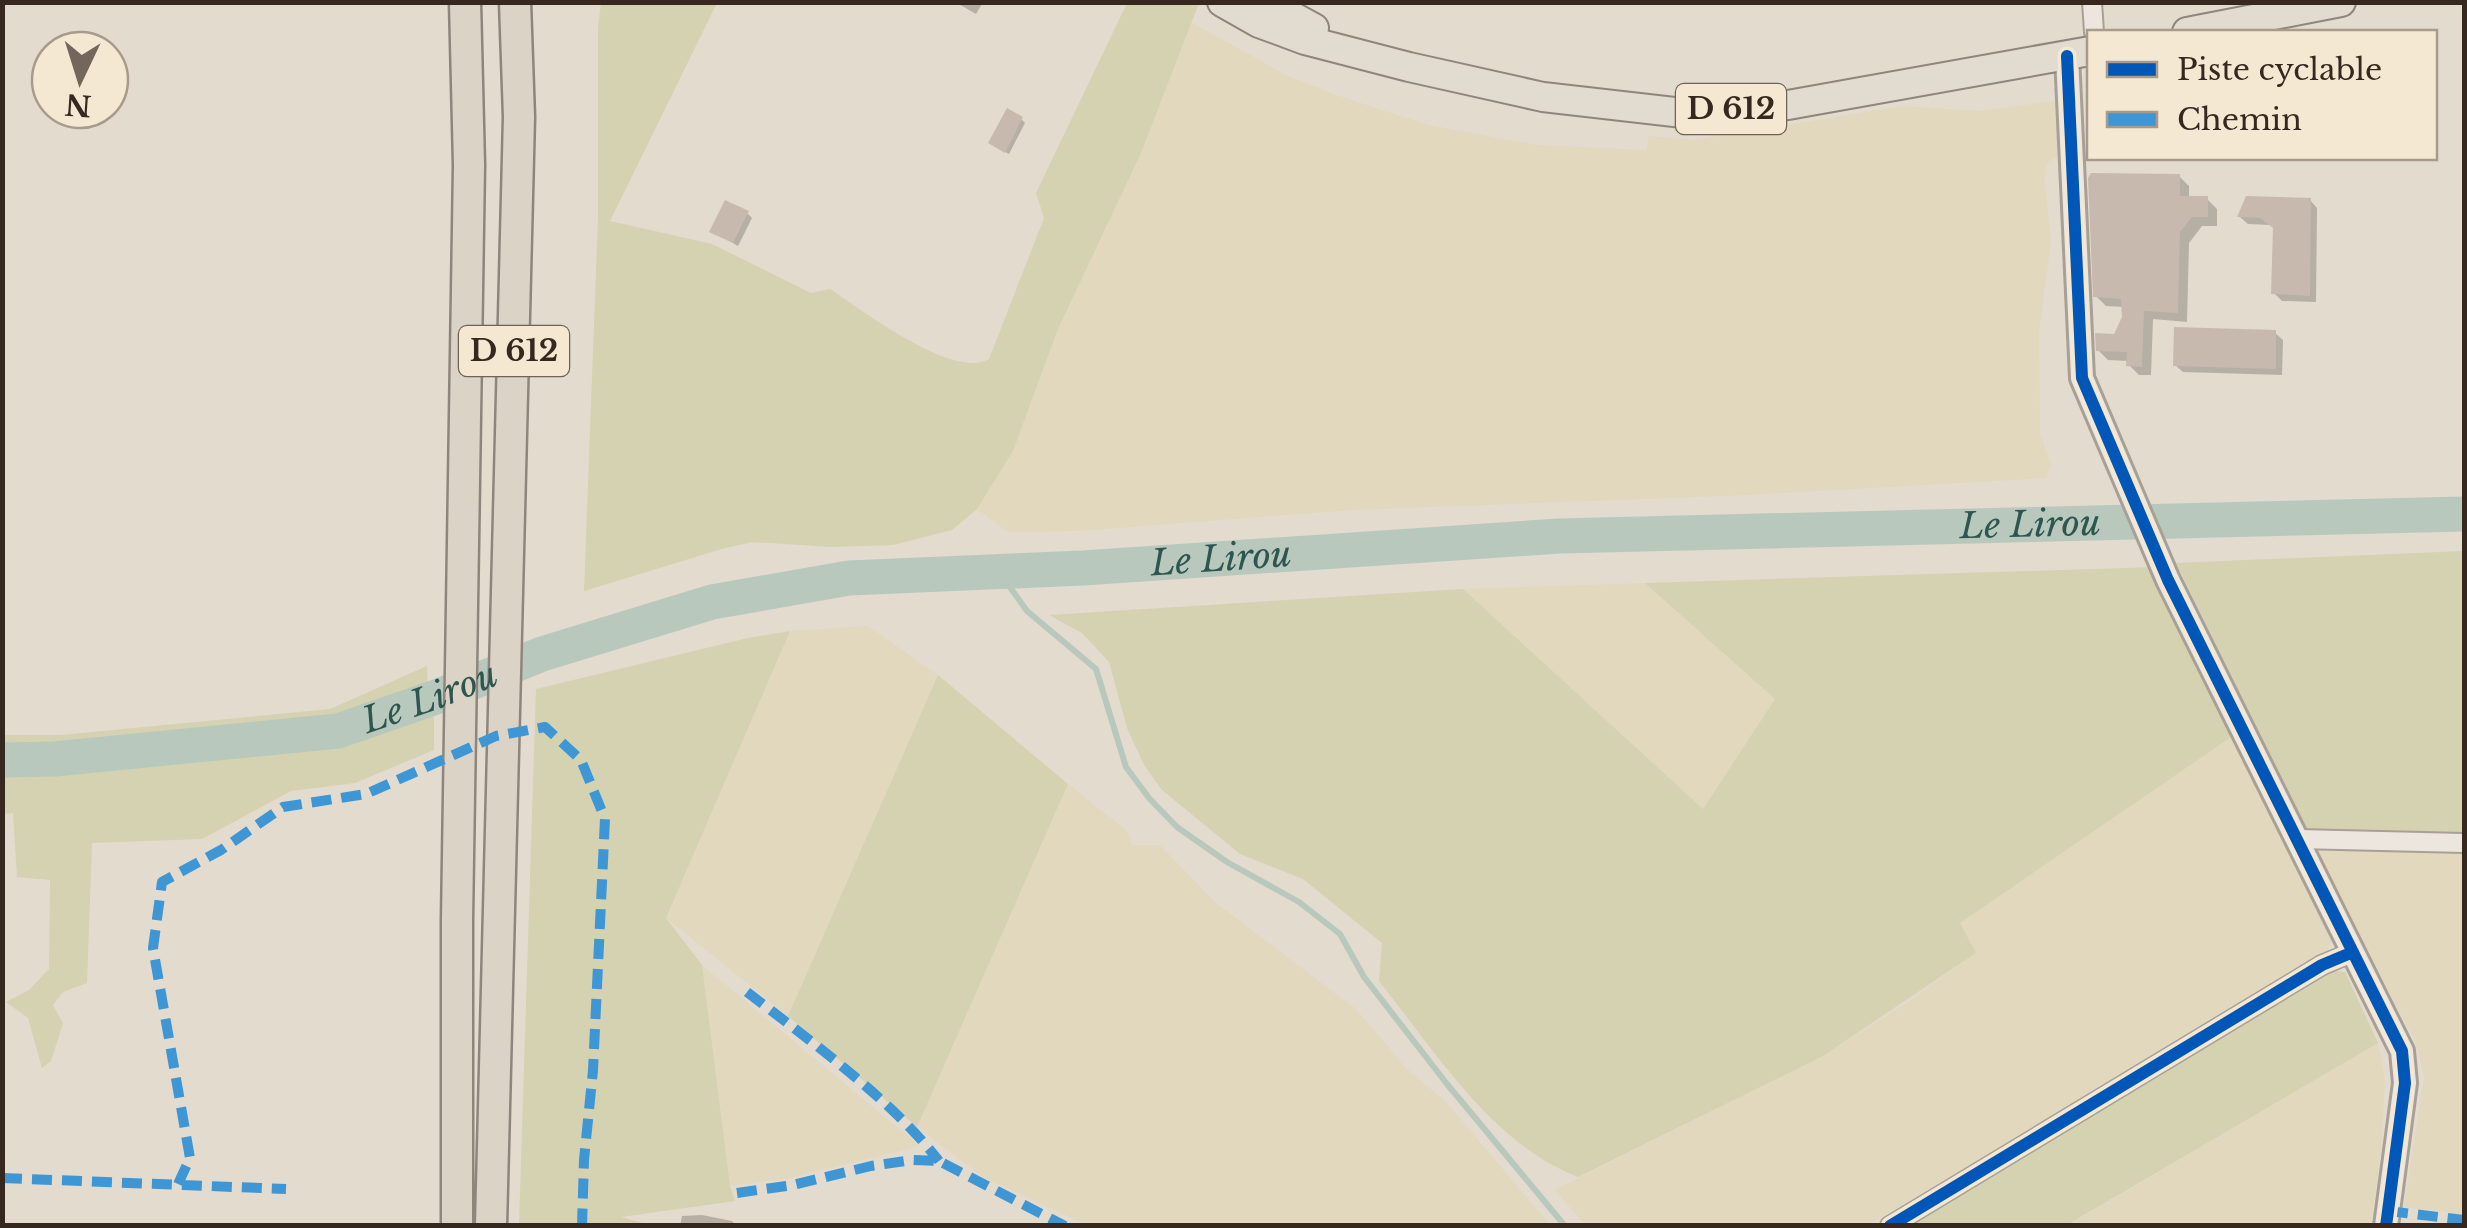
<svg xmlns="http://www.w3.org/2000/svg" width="2467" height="1228" font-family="'Libre Baskerville',serif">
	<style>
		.farmland { fill: #e2d8be }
		.green { fill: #d4d2b0 }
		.shadow { fill: #0003 }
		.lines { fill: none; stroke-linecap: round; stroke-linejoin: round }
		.stream { stroke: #b8c8bd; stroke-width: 6 }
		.river { stroke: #b8c8bd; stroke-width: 35 }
		.building { fill: #c7b9ae }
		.minor-casing { stroke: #a8a096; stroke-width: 22 }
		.tertiary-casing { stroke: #a8a096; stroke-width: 28 }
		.primary-casing { stroke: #8e867d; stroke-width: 32 }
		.trunk-casing { stroke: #8e867d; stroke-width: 35 }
		.minor { stroke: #ece6de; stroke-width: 18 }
		.tertiary { stroke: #ece6de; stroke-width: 22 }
		.primary { stroke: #e2dbd0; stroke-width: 28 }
		.trunk { stroke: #dcd3c7; stroke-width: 30 }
		.quiet { stroke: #3e96d5; stroke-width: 10; stroke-dasharray: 20 10; stroke-linecap: butt }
		.cycleway-casing { stroke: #f4e8d3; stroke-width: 19 }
		.cycleway { stroke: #0057b8; stroke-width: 12 }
		.labels { text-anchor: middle; stroke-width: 8; stroke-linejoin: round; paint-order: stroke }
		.shield { fill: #f4e8d3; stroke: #706255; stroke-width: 2.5 }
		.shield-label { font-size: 30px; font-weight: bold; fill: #37281f }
		.water-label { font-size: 35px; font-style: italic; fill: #2e5650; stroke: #f4e8d3 }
	</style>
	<rect width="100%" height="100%" fill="#e3dbcd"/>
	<path class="farmland" d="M1191 22 1286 75 1336 95 1429 125 1536 145 1646 150 1649 136 1693 140 1902 106 1979 111 2056 101 2062 127 2063 152 2047 163 2044 177 2051 240 2039 333 2040 433 2051 465 2046 478 1748 495 1351 510 1079 531 1008 532 977 509 1013 451 1058 329 1141 153Z
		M1645 583 1775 699 1703 809 1463 589Z
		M868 626 938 675 788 1016 666 918 790 631Z
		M2237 733 2333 935 2326 954 1868 1225H1586L1554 1190 1823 1056 1905 1004 1976 953 1959 923Z
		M1068 784 1128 832 1132 845H1160L1216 903 1356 1009 1406 1068 1446 1102 1550 1225H1087L983 1177 917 1127Z
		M2311 847 2464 851V1214L2404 1207 2424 1077 2420 1059 2415 1041Z
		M702 965 920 1146 790 1178 730 1186Z
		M2378 1043 2385 1080 2381 1150 2371 1225 2067 1226Z"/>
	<path class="green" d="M601 3H717L610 221 712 244 811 293 830 289C862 310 953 380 989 359L1044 218 1036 193 1127 3H1199L1141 153 1058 329 1013 451 977 509 952 530 893 545 831 547 753 542 725 548 584 591 598 218V27Z
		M2464 551V835L2305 832 2176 563Z
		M2157 567 2237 733 1960 923 1976 953 1823 1056 1578 1177C1492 1144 1435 1051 1379 981L1382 943 1303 879 1240 854 1162 790 1144 765 1127 728 1109 662 1082 633 1049 615 1463 589 1703 809 1775 699 1645 583Z
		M790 631 666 918 702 965 730 1186 735 1201 621 1217 650 1225H519L536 689 748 638Z
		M427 666 428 692 331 725 53 751H3V735H61L330 709Z
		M938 675 1068 784 917 1127 788 1016Z
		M434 706V750L355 783 291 791 202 839 92 843 87 983 63 992 53 1005 63 1023 51 1061 42 1068 28 1018 6 1002 29 990 49 969 50 880 17 877 13 813 3 814V769L86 767 336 738Z
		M2335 971 2345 972 2378 1043 2067 1225 1907 1226 2320 975Z"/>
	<path class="shadow" d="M955 2H983L976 14Z
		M1021 119 1025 123 1009 154 995 146Z
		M2179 176 2189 186V199H2207L2217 209V226H2202L2189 243 2187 322 2153 319 2151 375H2139L2129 365V361L2108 360 2098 350 2116 336 2124 318V307L2106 306 2096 296Z
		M2310 200 2317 208 2316 302 2282 301 2274 293 2275 228 2270 225 2248 224 2240 217Z
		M747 213 752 218 738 246 712 231Z
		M2275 333 2283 340 2282 375 2183 372 2175 365Z
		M702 1215 732 1221 737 1226H680L682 1216Z"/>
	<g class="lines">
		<path class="stream" d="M999 572 1027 611 1096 669 1126 767 1149 798 1177 827 1227 862 1299 902 1340 934 1364 977 1447 1084 1565 1226"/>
		<path class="river" id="s1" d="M2 760 55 759 338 731 439 696 542 654 712 602 849 578 1083 568 1559 536 2464 514"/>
	</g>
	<path class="building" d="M1007 108 1023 117 1005 153 988 143Z
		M2091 173 2180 174V196H2208V217H2192L2180 232 2178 313 2144 311 2142 367 2126 366 2127 352 2096 351 2095 333 2114 334 2122 317 2121 299 2093 297 2088 178Z
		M2246 196 2311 198 2310 296 2271 294 2273 228 2260 218 2237 217Z
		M725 200 749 211 733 243 709 232Z
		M2174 327 2276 330V369L2173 366Z"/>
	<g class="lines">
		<g class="minor-casing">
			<path id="minor" d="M2092 2 2094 32
				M2298 839 2464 843
				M1890 1226 2322 965 2353 952"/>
		</g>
		<g class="tertiary-casing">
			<path id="tertiary" d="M2067 56 2082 378 2168 580 2402 1051 2405 1083 2386 1226"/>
		</g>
		<g class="primary-casing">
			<path id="primary" d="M1222 2 1259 23 1305 40 1409 67 1543 97 1683 113 1788 105 2090 51
				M1266 2 1314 28
				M2187 32 2341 2"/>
		</g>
		<g class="trunk-casing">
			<path id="trunk" d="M457 1226V920L469 165 465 2
				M491 1226 519 117 515 2"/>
		</g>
		<use href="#minor" class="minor"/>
		<use href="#tertiary" class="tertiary"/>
		<use href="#primary" class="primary"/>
		<use href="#trunk" class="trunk"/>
		<path class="quiet" d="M747 992C809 1040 891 1099 939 1161
			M2 1178 286 1189
			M178 1184 190 1158 153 948 162 882 221 850 283 807 366 794 496 736 545 727 581 760 605 819 593 1070 584 1160 582 1226
			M737 1193 793 1185 871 1166 912 1160 939 1161 1065 1226
			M2388 1211 2464 1220"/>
		<g class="cycleway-casing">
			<path id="cycleway" d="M2067 56 2082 378 2168 580 2402 1051 2405 1083 2386 1226
				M1890 1226 2322 965 2353 952"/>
		</g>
		<use href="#cycleway" class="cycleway"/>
	</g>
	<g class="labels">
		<g class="shield">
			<rect x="1676" y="84" width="110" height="50" rx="8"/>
			<rect x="459" y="326" width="110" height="50" rx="8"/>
		</g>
		<g class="shield-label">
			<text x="1731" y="119">D 612</text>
			<text x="514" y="361">D 612</text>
		</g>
		<g class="water-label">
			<text dy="12" stroke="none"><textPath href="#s1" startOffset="2055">Le Lirou</textPath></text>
			<text dy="12" stroke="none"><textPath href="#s1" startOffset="1245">Le Lirou</textPath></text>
			<text dy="12" stroke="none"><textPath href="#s1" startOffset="435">Le Lirou</textPath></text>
		</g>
	</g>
	<rect width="2467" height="1228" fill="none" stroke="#37281f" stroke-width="10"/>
	<rect x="2087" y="30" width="350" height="130" fill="#f4e8d3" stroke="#a89b8b" stroke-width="2.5"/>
	<rect x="2107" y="62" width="50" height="15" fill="#0057b8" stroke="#a89b8b" stroke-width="2.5"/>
	<text x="2177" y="80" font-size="30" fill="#37281f">Piste cyclable</text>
	<rect x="2107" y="112" width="50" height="15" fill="#3e96d5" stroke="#a89b8b" stroke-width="2.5"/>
	<text x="2177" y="130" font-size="30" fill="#37281f">Chemin</text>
	<g transform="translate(80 80) rotate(184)"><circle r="48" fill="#f4e8d3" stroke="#a89b8b" stroke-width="2.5"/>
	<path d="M0-8L18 38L0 25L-18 38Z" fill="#73675c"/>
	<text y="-15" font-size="28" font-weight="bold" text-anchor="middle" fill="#37281f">N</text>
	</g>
</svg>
